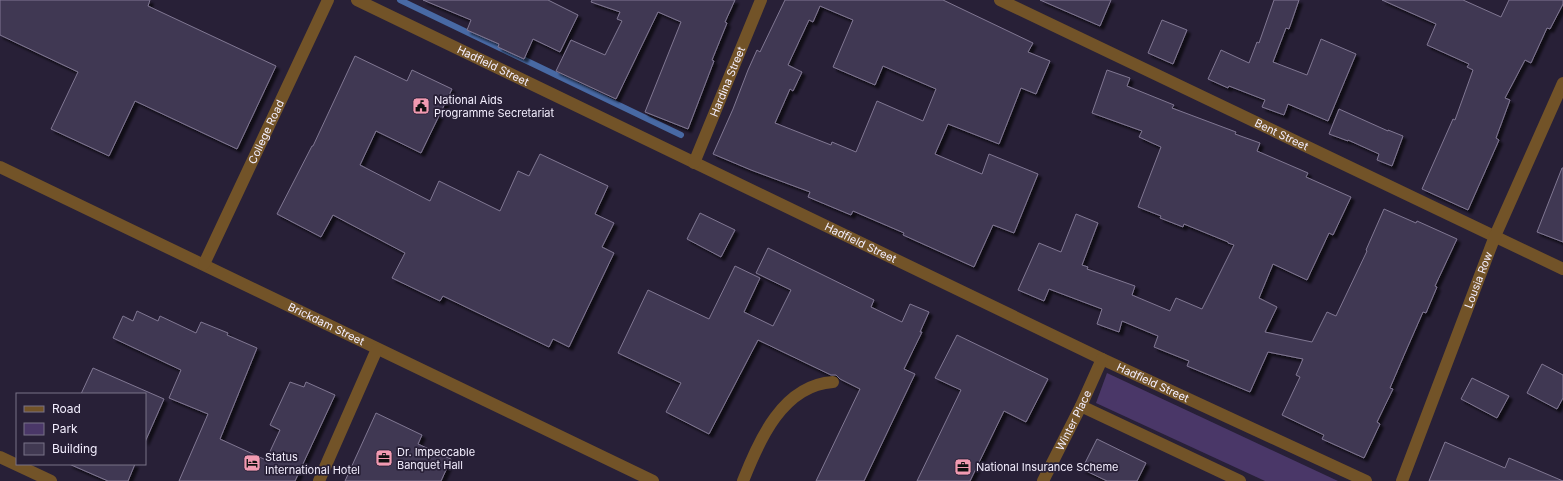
<svg xmlns="http://www.w3.org/2000/svg" width="1563" height="481" font-family="Inter,sans-serif">
	<style>
		.green { fill: #4a3768 }
		.lines { fill: none; stroke-linecap: round; stroke-linejoin: round }
		.stream { stroke: #4869a4; stroke-width: 6 }
		.building { fill: #413952; stroke: #807793; fill-rule: evenodd; filter: url(#shadow) }
		.minor { stroke: #725328; stroke-width: 12 }
		.labels { text-anchor: middle; stroke-width: 3.5; stroke-linejoin: round; paint-order: stroke }
		.street-label { font-size: 11px; fill: #f3eefe; stroke: #282037 }
		.poi-label { font-size: 11px; fill: #f3eefe; stroke: #282037; text-anchor: start }
	</style>
	<defs>
		<filter id="shadow"><feDropShadow dx="3.5" dy="3.5" stdDeviation="1" flood-color="#0009"/></filter>
	</defs>
	<rect width="100%" height="100%" fill="#282037"/>
	<path class="green" d="M1107 373 1338 481H1265L1096 403Z"/>
	<g class="lines">
		<path class="stream" d="M400 0 681 135"/>
	</g>
	<path class="building" d="M0 0H150L148 6 276 66 237 149 135 101 109 156 51 129 78 72 0 35Z
		M423 0H548L578 15 560 52 533 39 524 59 498 47 499 44 467 30 471 20Z
		M592 0H735L725 22 727 23 712 60 714 61 688 129 645 112 681 22 658 12 616 99 556 71 571 40 605 55 622 21 617 19 620 12 591 2Z
		M785 0H943L1033 43 1028 52 1050 61 1036 94 1021 88 999 144 948 124 935 154 982 174 989 154 1038 174 1014 233 993 225 974 267 903 235 904 233 853 211 851 215 808 197 810 192 751 170 713 154 733 109 748 70 757 50 760 52ZM820 6 853 20 833 67 875 85 883 66 936 89 923 121 877 101 856 152 832 142 831 145 775 123 790 89 793 91 802 72 788 65 809 20 813 22Z
		M1040 0H1111L1100 26Z
		M1274 0H1299L1289 29 1286 28 1273 62 1307 75 1321 39 1356 54 1328 121 1288 104 1284 115 1262 107 1265 100 1229 86 1228 88 1208 79 1221 50 1249 63 1257 42 1259 43Z
		M1382 0H1463L1501 17 1509 0H1563V4L1550 29 1547 28 1531 63 1525 60 1505 98 1510 100 1496 138 1499 140 1468 210 1422 189 1453 119 1455 120 1473 70 1467 67 1469 64 1427 45 1436 24Z
		M1162 20 1187 30 1173 64 1148 53Z
		M355 56 407 81 412 70 452 89 421 153 376 131 360 165 430 201 439 181 500 211 518 171 529 176 540 154 608 186 595 214 614 223 602 247 614 253 569 347 553 339 549 347 443 296 440 301 392 278 405 253 333 215 321 237 277 214 312 146H313Z
		M1107 70 1130 78 1127 86 1174 105 1172 108 1236 132 1235 134 1260 143 1257 151 1308 173 1306 177 1351 197 1333 235 1329 233 1307 280 1273 264 1259 298 1277 307 1265 332 1312 342 1327 312 1336 316 1367 251 1366 250 1384 209 1416 223 1417 221 1457 239 1435 286 1437 287 1426 313 1423 312 1405 353 1390 388 1393 389 1377 422 1380 424 1364 458 1322 439 1324 435 1282 415 1300 377 1296 375 1303 359 1268 352 1250 392 1187 366 1189 361 1154 347 1158 336 1122 321 1119 332 1097 324 1102 309 1049 289 1044 301 1018 290 1039 243 1061 252 1076 214 1098 223 1082 265 1088 267 1087 269 1135 286 1132 295 1170 311 1176 298 1202 309 1234 245 1228 243V242L1184 224 1183 227 1160 218 1161 216 1138 207 1161 147 1139 137 1142 131 1092 113Z
		M1339 109 1388 131V130L1403 136 1392 166 1377 160 1379 154 1348 140V141L1329 134Z
		M1562 168H1563V242L1537 232Z
		M700 213 735 230 721 257 687 239Z
		M768 248 874 300 871 307 902 322 910 304 929 312 920 332H922L904 369 915 374 864 481H816L860 389 840 379 836 375H831L758 340 709 434 666 412 681 383 618 353 648 290 709 319 735 266 760 278 744 312 773 326 791 290 756 273Z
		M137 311 158 321 160 316 196 333 201 322 228 333 227 335 257 348 220 439 266 460 280 430 270 425 290 382 304 387 306 382 335 395 295 481H179L208 414 169 398 181 370 113 338 123 316 133 321Z
		M957 335 1048 379 1026 422 1004 411 970 481H917L961 390 935 378Z
		M1542 364 1563 375V398L1557 409 1527 393Z
		M93 368 164 399 145 442V394H81Z
		M1472 378 1509 396 1497 418 1461 399Z
		M376 413 422 435 418 444 451 459 441 481H345Z
		M1097 439 1146 463 1137 481H1107L1082 469Z
		M1445 442 1505 468 1509 458 1563 481H1429Z
		M69 464H135L128 481H108Z"/>
	<g class="lines">
		<g class="minor">
			<path id="s1" d="M357 0 1102 359 1366 481"/>
			<path id="s2" d="M1000 0 1563 269"/>
			<path id="s3" d="M694 163 761 0"/>
			<path id="s4" d="M0 167C218 271 435 377 653 481"/>
			<path id="s5" d="M204 264 328 0"/>
			<path d="M1081 406 1240 481"/>
			<path d="M0 457 51 481"/>
			<path d="M319 481 377 349"/>
			<path d="M743 481C759 440 783 385 833 382"/>
			<path id="s6" d="M1043 481 1081 406 1102 359"/>
			<path id="s7" d="M1402 481 1495 236 1563 83"/>
		</g>
	</g>
	<defs>
		<g id="civic-square" transform="scale(0.9)"><rect x="-9" y="-9" width="18" height="18" rx="4" fill="#f19ab1" stroke="#282037"/><path d="M-.6-6.5H3V-4.5H.6V-3L4-1V1h2V6H-6V1h2V-1L-.6-3ZM-1.2 2.5V6h2.4V2.5Z" fill="#111"/></g>
		<g id="office-square" transform="scale(0.9)"><rect x="-9" y="-9" width="18" height="18" rx="4" fill="#f19ab1" stroke="#282037"/><path d="M-6-3h4V-5.5h4V-3h4V5H-6ZM-1-4.5V-3h2v-1.5ZM-6 0V1H6V0Z" fill="#111"/></g>
		<g id="hotel-square" transform="scale(0.9)"><rect x="-9" y="-9" width="18" height="18" rx="4" fill="#f19ab1" stroke="#282037"/><path d="M-6-4.5h1.5V1H6V5H4.5V3h-9V5H-6ZM-4 0a1.8 1.8 0 1 1 3.6 0ZM.5 0V-2.5h3Q6-2.5 6 0Z" fill="#111"/></g>
	</defs>
	<g fill-rule="evenodd">
		<use href="#civic-square" x="421" y="106"/>
		<use href="#office-square" x="384" y="458"/>
		<use href="#hotel-square" x="252" y="463"/>
		<use href="#office-square" x="963" y="467"/>
	</g>
	<g class="labels">
		<g class="street-label">
			<text dy="4" stroke="none"><textPath href="#s1" startOffset="151">Hadfield Street</textPath></text>
			<text dy="4" stroke="none"><textPath href="#s3" startOffset="88">Hardina Street</textPath></text>
			<text dy="4" stroke="none"><textPath href="#s5" startOffset="146">College Road</textPath></text>
			<text dy="4" stroke="none"><textPath href="#s2" startOffset="312">Bent Street</textPath></text>
			<text dy="4" stroke="none"><textPath href="#s1" startOffset="559">Hadfield Street</textPath></text>
			<text dy="4" stroke="none"><textPath href="#s7" startOffset="215">Lousia Row</textPath></text>
			<text dy="4" stroke="none"><textPath href="#s4" startOffset="362">Brickdam Street</textPath></text>
			<text dy="4" stroke="none"><textPath href="#s1" startOffset="883">Hadfield Street</textPath></text>
			<text dy="4" stroke="none"><textPath href="#s6" startOffset="68">Winter Place</textPath></text>
		</g>
		<g class="poi-label">
			<text x="434" y="104">National Aids<tspan x="434" dy="13">Programme Secretariat</tspan></text>
			<text x="397" y="456">Dr. Impeccable<tspan x="397" dy="13">Banquet Hall</tspan></text>
			<text x="265" y="461">Status<tspan x="265" dy="13">International Hotel</tspan></text>
			<text x="976" y="471">National Insurance Scheme</text>
		</g>
	</g>
	<rect x="16" y="393" width="130" height="72" fill="#282037" stroke="#797287"/>
	<rect x="24" y="406" width="20" height="6" fill="#725328" stroke="#797287"/>
	<text x="52" y="413" font-size="12" fill="#f3eefe">Road</text>
	<rect x="24" y="423" width="20" height="12" fill="#4a3768" stroke="#797287"/>
	<text x="52" y="433" font-size="12" fill="#f3eefe">Park</text>
	<rect x="24" y="443" width="20" height="12" fill="#413952" stroke="#797287"/>
	<text x="52" y="453" font-size="12" fill="#f3eefe">Building</text>
</svg>
